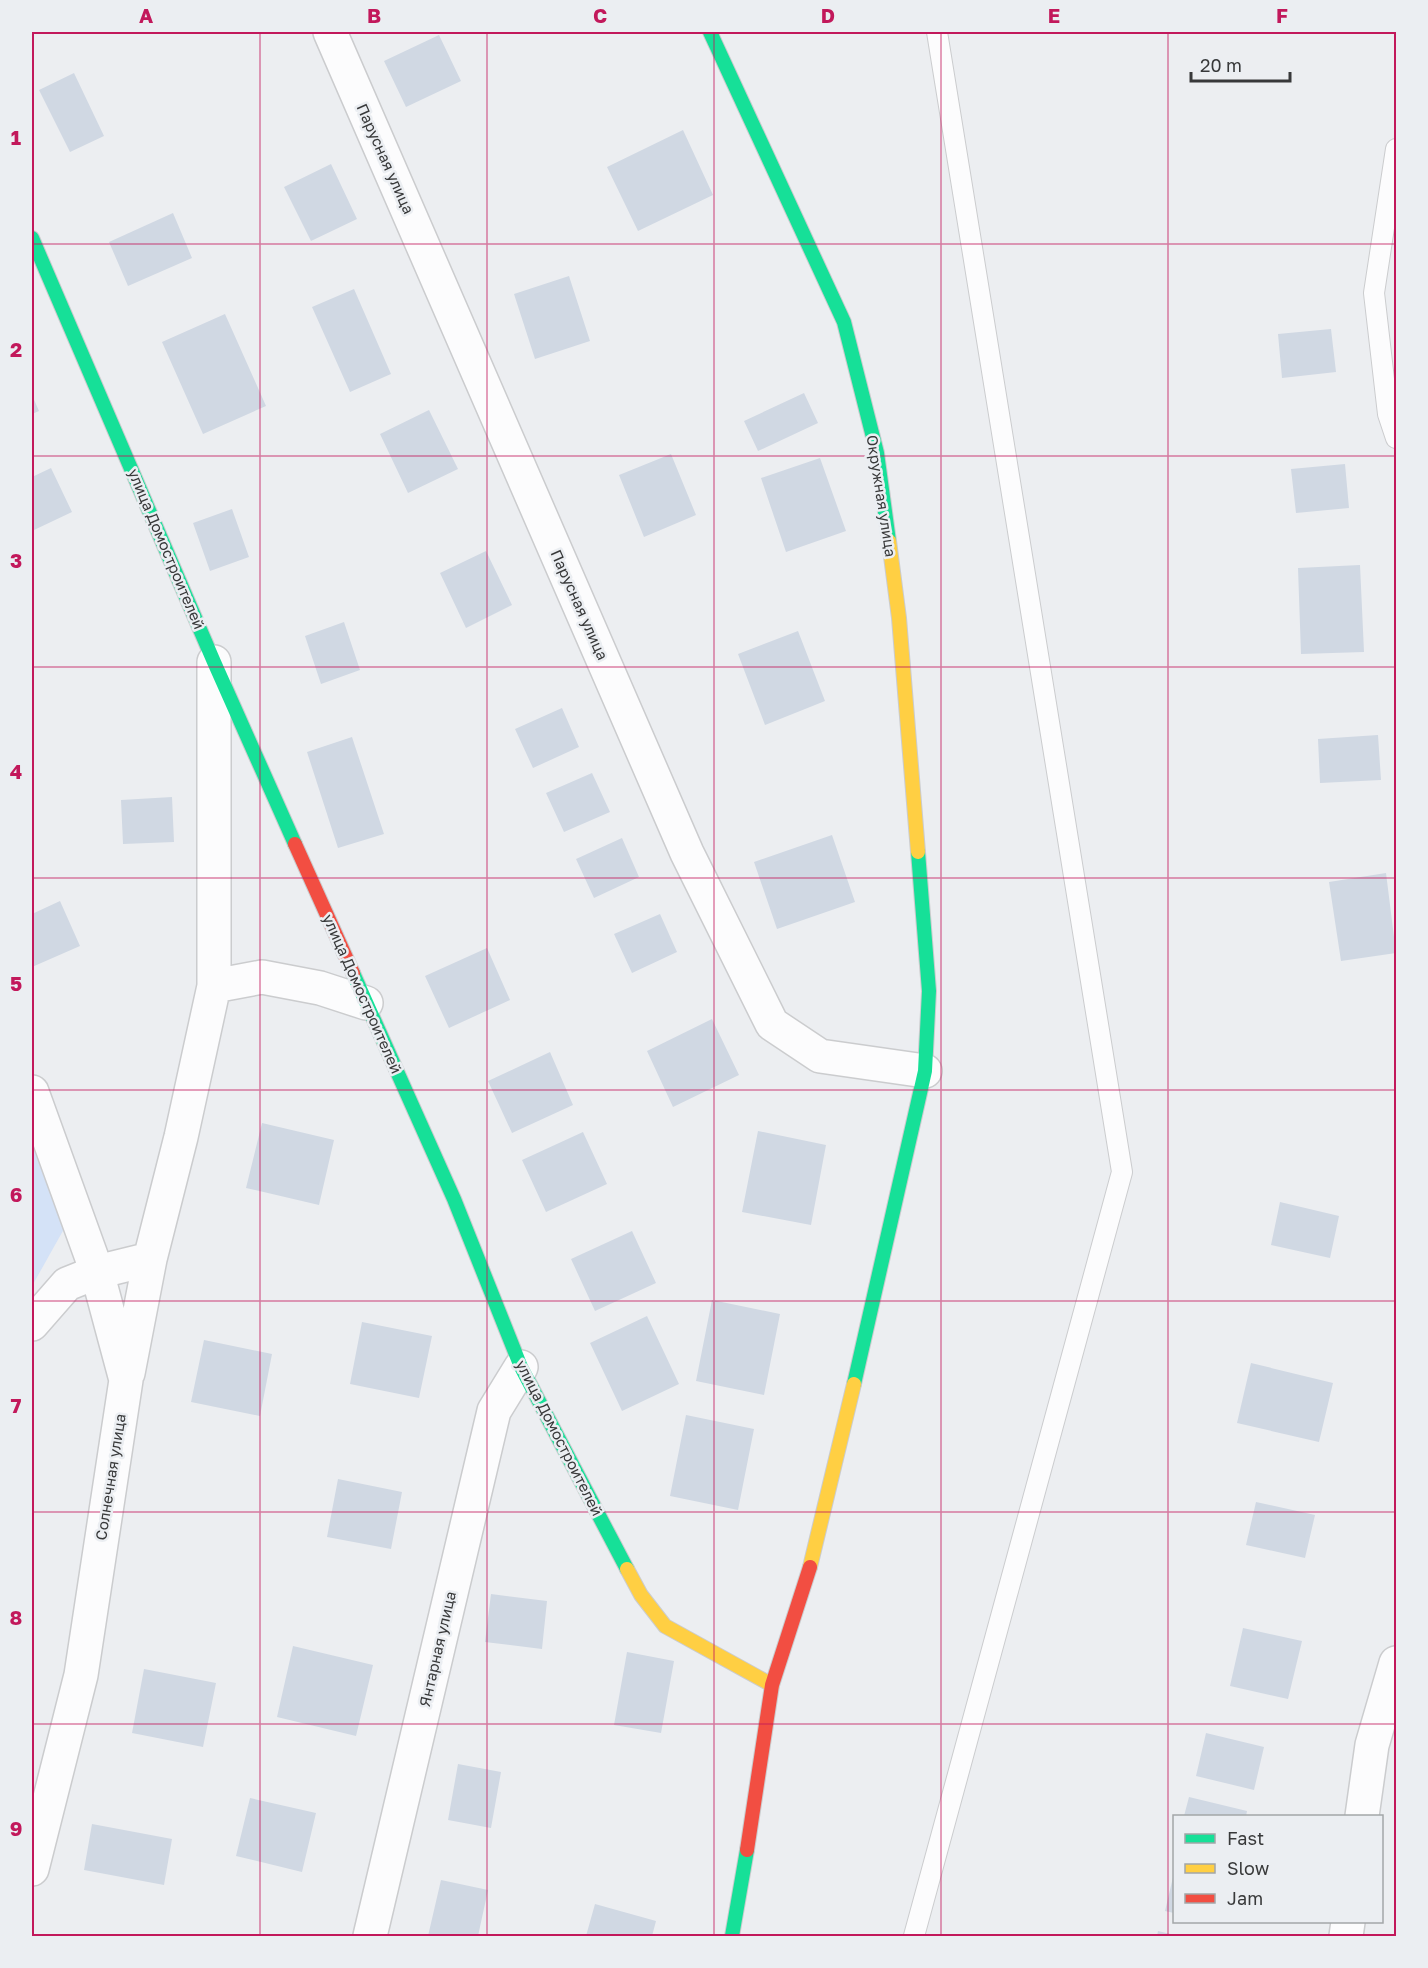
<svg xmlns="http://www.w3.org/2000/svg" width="1428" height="1968" font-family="'Golos Text',sans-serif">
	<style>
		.green { fill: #d4e2f7 }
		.building { fill: #d0d8e3 }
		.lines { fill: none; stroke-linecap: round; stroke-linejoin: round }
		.lane-casing { stroke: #cbccce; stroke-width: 22 }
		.street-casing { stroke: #cbccce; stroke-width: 36 }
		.fast-casing { stroke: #cbccce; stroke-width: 16 }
		.slow-casing { stroke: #cbccce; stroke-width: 16 }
		.jam-casing { stroke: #cbccce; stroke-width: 16 }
		.lane { stroke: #fcfcfd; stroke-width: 20 }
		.street { stroke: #fcfcfd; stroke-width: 33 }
		.fast { stroke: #16e098; stroke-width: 14 }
		.slow { stroke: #ffcf43; stroke-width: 14 }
		.jam { stroke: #f24e42; stroke-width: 14 }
		.grid { fill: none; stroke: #c2185b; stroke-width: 1.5; stroke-opacity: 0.55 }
		.labels { text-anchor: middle; stroke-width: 5; stroke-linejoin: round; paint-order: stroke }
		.street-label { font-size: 15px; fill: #38393a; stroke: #ebeef2 }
		.neatline { fill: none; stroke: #c2185b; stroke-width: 2 }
		.grid-label { font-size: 20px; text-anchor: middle; font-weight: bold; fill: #c2185b }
	</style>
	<rect width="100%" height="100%" fill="#eceef1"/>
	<path class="green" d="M32 1145 64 1229 32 1286Z"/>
	<path class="building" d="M439 35 461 81 406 107 384 61Z
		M74 73 104 136 70 152 39 90Z
		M683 130 713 195 638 231 607 167Z
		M331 164 357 219 311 241 284 187Z
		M173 213 192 258 128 286 109 242Z
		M569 276 590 341 535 359 514 294Z
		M354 289 391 374 350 392 312 307Z
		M225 314 266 406 203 434 162 342Z
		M1331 329 1336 372 1282 378 1278 334Z
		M804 393 818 423 758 451 744 421Z
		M32 395 39 411 32 414Z
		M429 410 458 469 408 493 380 434Z
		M671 454 696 515 644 537 619 475Z
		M820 458 846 531 786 552 761 478Z
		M1345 464 1349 508 1296 513 1291 469Z
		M51 468 72 512 34 530 32 523V477Z
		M232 509 249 557 210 571 193 523Z
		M486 551 512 605 466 628 440 573Z
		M1360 565 1364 652 1301 654 1298 568Z
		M344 622 360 670 321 684 305 636Z
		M798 631 825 701 765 725 738 654Z
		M562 708 579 747 533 768 515 729Z
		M1378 735 1381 780 1320 783 1318 739Z
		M352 737 384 834 338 848 307 752Z
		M592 773 610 812 564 832 546 793Z
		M172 797 174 842 123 844 121 800Z
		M832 835 855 902 777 929 754 862Z
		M622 838 639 877 594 898 576 859Z
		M1386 873 1396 953 1341 961 1329 882Z
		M60 901 80 946 32 967V914Z
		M660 914 677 952 632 973 614 934Z
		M487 948 510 1000 449 1028 425 976Z
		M712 1019 739 1075 673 1107 647 1051Z
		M550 1052 573 1105 512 1133 488 1081Z
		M262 1123 334 1140 319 1205 246 1188Z
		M758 1131 826 1145 811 1225 742 1212Z
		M583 1132 607 1184 546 1212 522 1160Z
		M1280 1202 1339 1216 1330 1258 1271 1245Z
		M632 1231 656 1283 595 1311 571 1259Z
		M712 1300 780 1314 764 1395 696 1381Z
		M647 1316 679 1384 622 1411 590 1343Z
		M362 1322 432 1336 419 1398 350 1384Z
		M204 1340 272 1354 260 1416 191 1402Z
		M1251 1363 1333 1383 1319 1442 1237 1423Z
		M686 1415 754 1429 738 1510 670 1496Z
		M338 1479 402 1492 391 1549 327 1537Z
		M1256 1502 1315 1515 1305 1558 1246 1545Z
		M491 1594 547 1601 542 1649 485 1642Z
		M1243 1628 1302 1641 1288 1699 1230 1686Z
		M293 1646 373 1665 356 1736 277 1717Z
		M627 1652 674 1661 661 1733 614 1725Z
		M144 1669 216 1683 203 1747 132 1733Z
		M1206 1733 1264 1747 1254 1790 1196 1776Z
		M458 1764 501 1772 491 1828 448 1820Z
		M1189 1797 1247 1811 1246 1816H1184Z
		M250 1798 316 1813 302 1872 236 1856Z
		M92 1824 172 1839 164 1885 84 1870Z
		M1174 1873V1913L1165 1911Z
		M441 1880 488 1890 478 1936H428Z
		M595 1904 656 1921 652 1936H586Z
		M1158 1931 1179 1936H1157Z"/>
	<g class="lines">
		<g class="lane-casing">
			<path id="lane" d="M1396 149 1374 293 1388 414 1396 438
				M914 1936 1122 1172 937 32"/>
		</g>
		<g class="street-casing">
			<path id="street" d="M330 32 687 853 772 1024 820 1056 925 1071
				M214 986 262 977 320 988 366 1003
				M32 1092 97 1272 126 1380 81 1675 32 1869
				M32 1324 67 1284 97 1272 150 1259
				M128 1373 150 1259 181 1137 214 986V662
				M1362 1816 1372 1745 1396 1663
				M370 1936 494 1411 521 1367
				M1346 1936 1348 1922"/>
		</g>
		<g class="fast-casing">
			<path id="fast" d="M710 32 844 322 877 453 889 541
				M32 238 214 662 295 844
				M353 973 454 1199 521 1367 627 1569
				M854 1384 925 1071 929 991 918 852
				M732 1936 747 1850"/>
		</g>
		<g class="slow-casing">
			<path id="slow" d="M889 541 899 618 918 852
				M810 1567 854 1384
				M627 1569 641 1595 665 1626 772 1685"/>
		</g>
		<g class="jam-casing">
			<path id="jam" d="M295 844 353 973
				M747 1850 772 1685 810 1567"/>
		</g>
		<use href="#lane" class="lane"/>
		<use href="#street" class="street"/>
		<use href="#fast" class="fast"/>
		<use href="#slow" class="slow"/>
		<use href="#jam" class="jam"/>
	</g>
	<path class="grid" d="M260 32V1936M487 32V1936M714 32V1936M941 32V1936M1168 32V1936M32 244H1396M32 456H1396M32 667H1396M32 878H1396M32 1090H1396M32 1301H1396M32 1512H1396M32 1724H1396"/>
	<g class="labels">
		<g class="street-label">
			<text transform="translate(385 159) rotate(66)" y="5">Парусная улица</text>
			<text transform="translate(881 496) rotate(81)" y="5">Окружная улица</text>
			<text transform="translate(166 549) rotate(67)" y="5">улица Домостроителей</text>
			<text transform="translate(579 605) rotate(66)" y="5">Парусная улица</text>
			<text transform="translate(362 994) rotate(66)" y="5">улица Домостроителей</text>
			<text transform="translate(559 1438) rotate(63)" y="5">улица Домостроителей</text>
			<text transform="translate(111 1477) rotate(-81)" y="5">Солнечная улица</text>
			<text transform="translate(438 1649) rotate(-77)" y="5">Янтарная улица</text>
		</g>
	</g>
	<rect width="1428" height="1968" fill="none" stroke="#ebeef2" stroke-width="66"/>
	<rect x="1173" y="1815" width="210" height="108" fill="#ebeef2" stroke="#a3a6a8" stroke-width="1.5"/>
	<rect x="1185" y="1834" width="30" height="9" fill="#16e098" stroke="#a3a6a8" stroke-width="1.5"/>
	<text x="1227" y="1845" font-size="18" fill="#38393a">Fast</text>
	<rect x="1185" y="1864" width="30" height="9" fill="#ffcf43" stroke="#a3a6a8" stroke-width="1.5"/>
	<text x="1227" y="1875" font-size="18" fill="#38393a">Slow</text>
	<rect x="1185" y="1894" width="30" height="9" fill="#f24e42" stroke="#a3a6a8" stroke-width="1.5"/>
	<text x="1227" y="1905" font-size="18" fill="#38393a">Jam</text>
	<path d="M1191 72v9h99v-9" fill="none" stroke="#38393a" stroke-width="3"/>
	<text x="1200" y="72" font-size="18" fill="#38393a" stroke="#ebeef2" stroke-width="4.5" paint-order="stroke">20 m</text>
	<rect x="33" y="33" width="1362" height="1902" class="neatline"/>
	<g class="grid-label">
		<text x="146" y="23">A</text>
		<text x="374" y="23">B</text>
		<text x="600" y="23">C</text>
		<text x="828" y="23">D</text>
		<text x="1054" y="23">E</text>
		<text x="1282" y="23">F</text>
		<text x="16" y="145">1</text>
		<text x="16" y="357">2</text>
		<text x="16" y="568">3</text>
		<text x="16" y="779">4</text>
		<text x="16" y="991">5</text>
		<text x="16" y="1202">6</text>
		<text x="16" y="1413">7</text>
		<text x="16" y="1625">8</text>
		<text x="16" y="1836">9</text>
	</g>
</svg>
